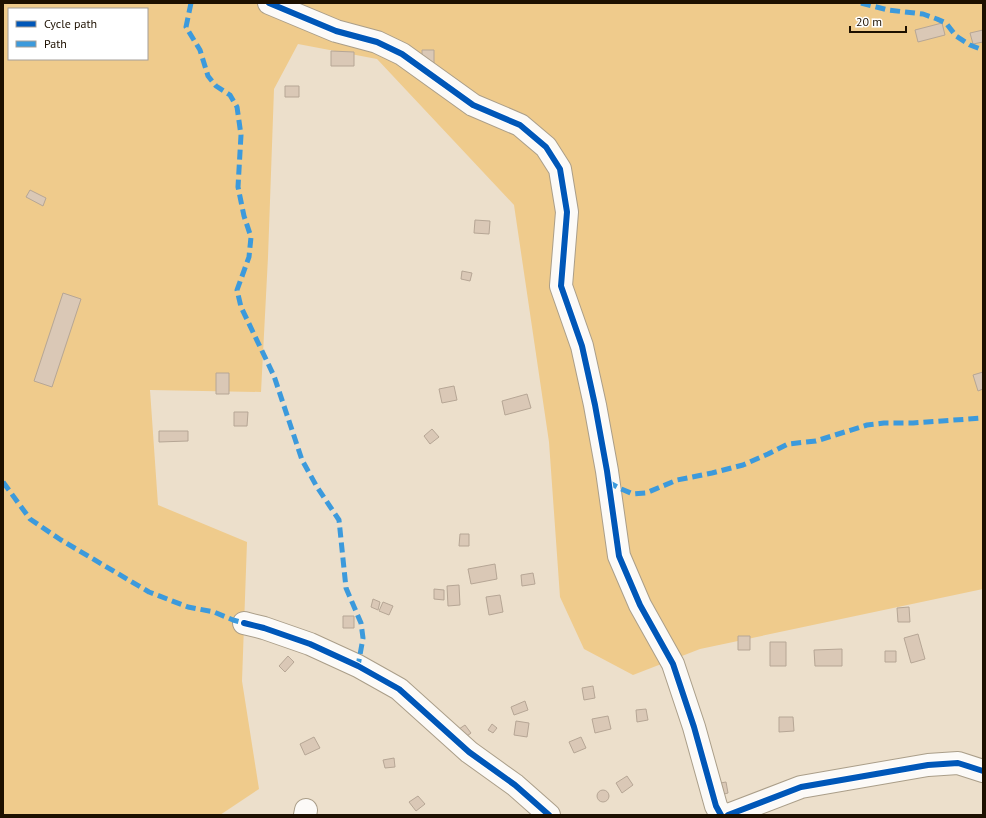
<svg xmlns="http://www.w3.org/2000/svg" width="986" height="818" font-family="'PT Sans',sans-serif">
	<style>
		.green { fill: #efcb8c; fill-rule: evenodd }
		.building { fill: #dac8b6; stroke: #b6a695 }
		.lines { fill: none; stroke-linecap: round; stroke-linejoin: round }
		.minor-casing { stroke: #aa9e89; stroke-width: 24 }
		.minor { stroke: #fcfaf7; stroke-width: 22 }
		.quiet { stroke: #3c9adc; stroke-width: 5; stroke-dasharray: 10 5; stroke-linecap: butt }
		.cycleway-casing { stroke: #fff; stroke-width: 8 }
		.cycleway { stroke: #0057b8; stroke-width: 6 }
	</style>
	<rect width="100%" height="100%" fill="#ecdfcb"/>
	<path class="green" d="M3 3H983V589L700 649 633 675 584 649 560 597 549 442 514 205 377 59 298 44 274 89 268 257 261 392 150 390 158 505 247 542 242 681 259 789 220 815H3ZM9 9H147V59H9Z"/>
	<path class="building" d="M942 23 945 35 918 42 915 30Z
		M983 30V42L973 44 970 33Z
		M422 50H434V65L422 66Z
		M331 51 354 52V66H331Z
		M285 86H299V97H285Z
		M30 190 46 198 43 206 26 197Z
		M475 220 490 221 489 234 474 233Z
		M462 271 472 273 470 281 461 279Z
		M63 293 81 299 52 387 34 381Z
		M983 372V389L978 391 973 375Z
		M216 373H229V394H216Z
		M454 386 457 400 442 403 439 389Z
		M527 394 531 408 505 415 502 401Z
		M234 412H248L247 426H234Z
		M432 429 439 437 430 444 424 436Z
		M159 431H188V441L159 442Z
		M460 534H469V546H459Z
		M495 564 497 579 471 584 468 569Z
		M533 573 535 584 522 586 521 575Z
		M459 585 460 605 448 606 447 586Z
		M434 589 444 590V600L434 599Z
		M500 595 503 612 489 615 486 597Z
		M373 599 380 602 378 610 371 607Z
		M383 602 393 606 389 615 379 611Z
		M909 607 910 622H898L897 608Z
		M343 616H354V628H343Z
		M918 634 925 659 911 663 904 638Z
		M738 636H750V650H738Z
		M770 642H786V666H770Z
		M842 649V666H815L814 650Z
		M885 651H896V662H885Z
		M288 656 294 662 285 672 279 666Z
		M593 686 595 698 584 700 582 688Z
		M525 701 528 710 514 715 511 707Z
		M646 709 648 720 637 722 636 710Z
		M608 716 611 729 595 733 592 719Z
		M779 717H793L794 731 779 732Z
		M516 721 529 723 527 737 514 735Z
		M492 724 497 728 493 733 488 730Z
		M465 725 471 733 463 739 456 731Z
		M314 737 320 748 305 755 300 744Z
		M581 737 586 748 574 753 569 742Z
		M394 758 395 767 385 768 383 760Z
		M627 776 633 785 622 793 616 783Z
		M726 782 728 793 717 796 715 784Z
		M597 796a6 6 0 1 1 12 0a6 6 0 1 1-12 0Z
		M418 796 425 804 416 811 409 802Z"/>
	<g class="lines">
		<g class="minor-casing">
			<path id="minor" d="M269 3 336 31 377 42 402 54 473 105 520 125 546 147 560 169 567 212 561 286 582 346 595 405 607 471 619 556 640 605 673 664 694 727 716 806 721 815
				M244 623 264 628 310 644 358 666 399 689 469 752 515 785 549 815
				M305 815 306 810
				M728 815 801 787 928 765 958 763 983 771"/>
		</g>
		<use href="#minor" class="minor"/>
		<path class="quiet" d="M191 3 186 27 200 50 208 76 216 86 230 95 237 107 241 135 238 187 244 216 251 237 249 257 237 290 241 307 274 376 302 460 317 487 339 520 346 588 361 623 363 638 358 666
			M861 3 888 10 923 14 937 19 946 23 956 36 970 45 983 50
			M3 482 30 519 61 540 149 592 188 607 214 612 233 620 244 623
			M608 482 619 488 633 494 646 493 677 480 712 473 743 465 768 454 788 444 816 441 867 425 884 423H913L983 418"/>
		<g class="cycleway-casing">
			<path id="cycleway" d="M269 3 336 31 377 42 402 54 473 105 520 125 546 147 560 169 567 212 561 286 582 346 595 405 607 471 619 556 640 605 673 664 694 727 716 806 721 815
				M244 623 264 628 310 644 358 666 399 689 469 752 515 785 549 815
				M728 815 801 787 928 765 958 763 983 771"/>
		</g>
		<use href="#cycleway" class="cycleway"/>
	</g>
	<rect width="986" height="818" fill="none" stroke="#1d1000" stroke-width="8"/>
	<rect x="8" y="8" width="140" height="52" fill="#ffffff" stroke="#a59f99"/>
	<rect x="16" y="21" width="20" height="6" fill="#0057b8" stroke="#a59f99"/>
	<text x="44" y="28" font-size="12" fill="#1d1000">Cycle path</text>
	<rect x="16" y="41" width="20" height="6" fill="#3c9adc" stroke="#a59f99"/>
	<text x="44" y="48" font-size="12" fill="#1d1000">Path</text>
	<path d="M850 26v6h56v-6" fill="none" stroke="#1d1000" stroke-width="2"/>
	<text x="856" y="26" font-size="12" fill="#1d1000" stroke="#ffffff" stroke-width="3" paint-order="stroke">20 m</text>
</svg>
